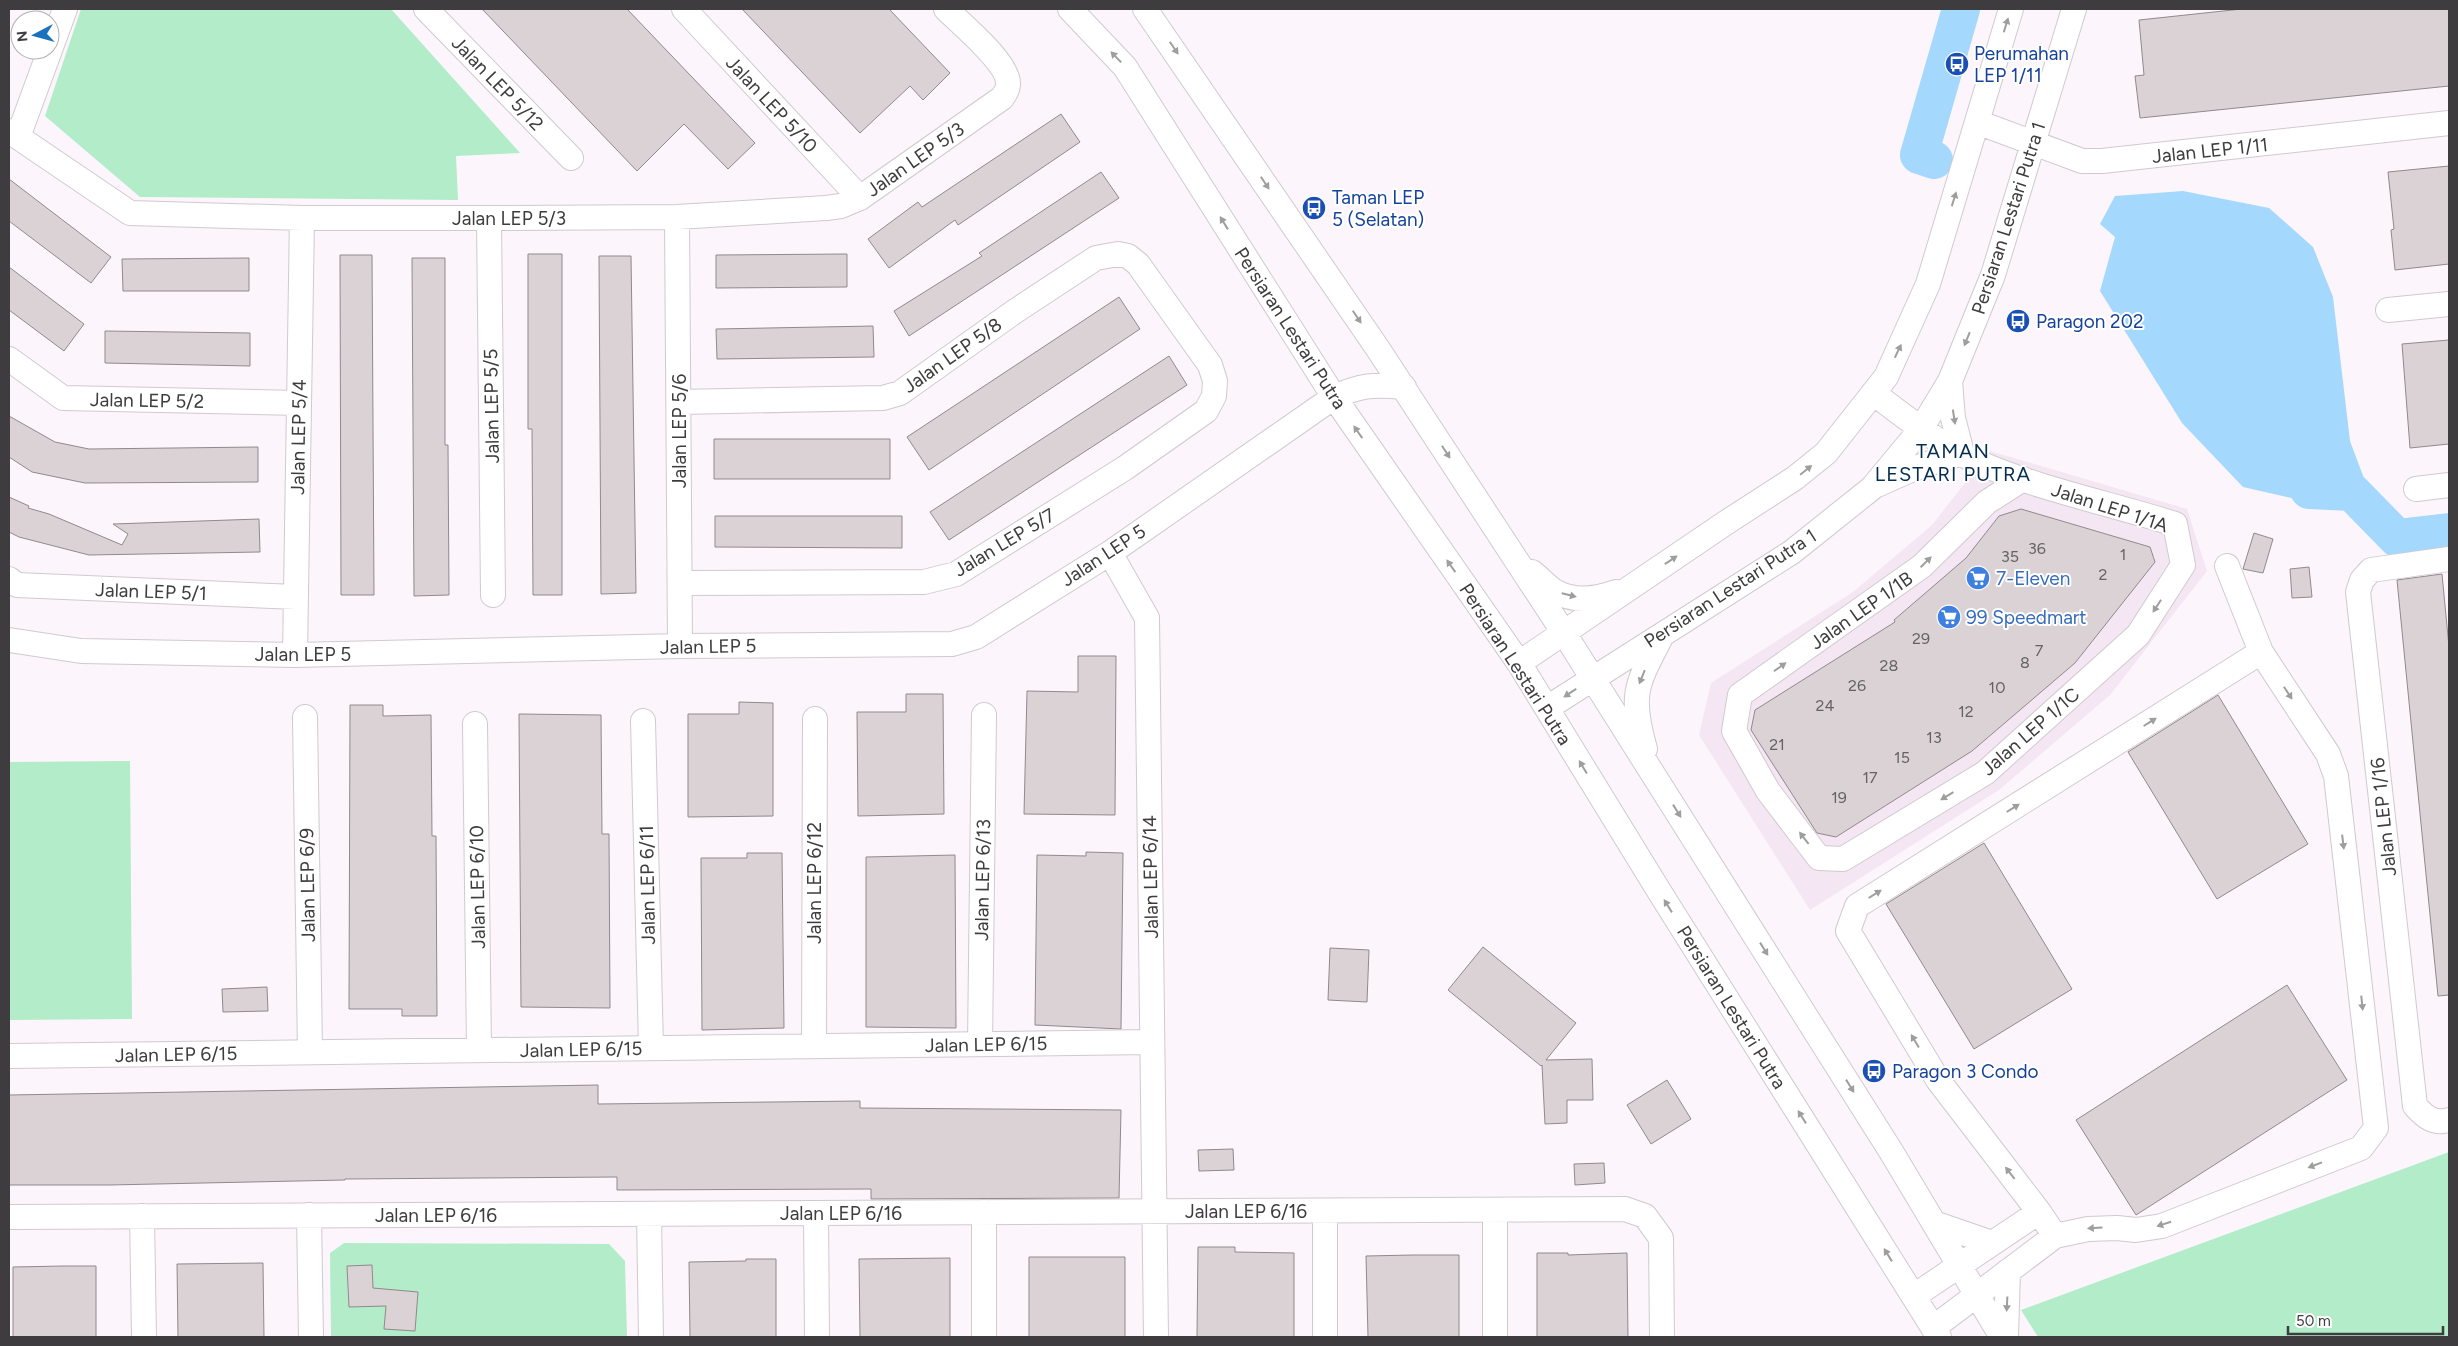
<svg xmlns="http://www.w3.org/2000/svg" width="2458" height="1346" font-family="Figtree,sans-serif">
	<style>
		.built { fill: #f4e7f3 }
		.green { fill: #b2ecc8 }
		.water { fill: #a4d8fd }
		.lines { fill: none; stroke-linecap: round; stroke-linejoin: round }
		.river { stroke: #a4d8fd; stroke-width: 38 }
		.building { fill: #dad2d5; stroke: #91898c }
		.minor-casing { stroke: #d0cacf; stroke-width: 26 }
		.minor { stroke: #fff; stroke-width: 24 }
		.oneway { fill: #9e9e9e }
		.labels { text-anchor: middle; stroke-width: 4; stroke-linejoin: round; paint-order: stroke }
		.number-label { font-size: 16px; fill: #656264 }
		.transit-label { font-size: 19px; fill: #164399; stroke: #fff; text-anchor: start }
		.street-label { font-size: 19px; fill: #3e3c3e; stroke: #fff }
		.shop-label { font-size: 19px; fill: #366cbe; stroke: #fff; text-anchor: start }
		.neighbourhood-label { font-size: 20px; letter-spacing: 1px; fill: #042d52; stroke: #fff }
	</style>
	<rect width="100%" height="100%" fill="#fcf5fb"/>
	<path class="built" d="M1990 451 2187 509 2207 571 2110 695 1999 790 1810 910 1699 735 1711 683 1853 592 1932 525Z"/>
	<path class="green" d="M81 9H391L520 153 456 156 458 200 140 197 45 116Z
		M130 761 132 1019 9 1020V762Z
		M2449 1152V1337H2038L2021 1310Z
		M344 1243 609 1244 625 1261 627 1337H331L330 1253Z"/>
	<path class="water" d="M2183 191 2269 208 2313 247 2333 297 2350 441 2368 489 2348 511 2243 487 2182 423 2100 291 2115 237 2100 224 2115 196Z"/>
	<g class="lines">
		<path class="river" d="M1934 160 1919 155 1961 9
			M2309 490 2352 492 2397 538 2449 532"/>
	</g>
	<path class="building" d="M482 9H627L755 143 728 169 684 124 637 171Z
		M742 9H889L950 73 923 100 910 86 860 133Z
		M2242 9H2449V86L2140 118 2135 76 2144 75 2139 20Z
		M1061 114 1080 142 958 225 955 220 889 268 868 239 918 202 922 207Z
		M2449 166V264L2395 270 2391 230 2394 229 2388 172Z
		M1101 172 1119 198 909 336 894 311 982 256 979 253Z
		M9 179 111 257 91 283 9 221Z
		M528 254H562V595H533L532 429H528Z
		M847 254V287L716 288V255Z
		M340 255H372L374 595H341Z
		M599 256H631L636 593 601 594Z
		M249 258V291H123L122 259Z
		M412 258H445V445H448L449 595 414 596Z
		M9 267 84 324 64 351 9 310Z
		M1119 297 1140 329 929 470 907 437Z
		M873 326 874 357 717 359 716 329Z
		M105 331 250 333V366L105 363Z
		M2449 340V444L2410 448 2402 344Z
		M1169 356 1187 385 949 540 930 512Z
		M9 416 55 442 89 449 258 447V482L85 483 32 472 9 457Z
		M714 439H890V479H714Z
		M9 497 29 506 28 508 49 514 122 545 128 534 113 524 259 519 260 552 89 555 19 537 9 532Z
		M2021 509 2150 547 2155 562 2075 663 1972 751 1836 837 1817 833 1751 730 1755 710 1895 622 1894 620 1966 558 1999 516Z
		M715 516H902V548L715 547Z
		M2254 533 2273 539 2263 573 2243 569Z
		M2309 567 2312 597 2292 598 2290 569Z
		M2442 574 2449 647V995L2438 996 2397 580Z
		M1078 656H1116L1115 815 1024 814 1027 691 1078 692Z
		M906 694H943L944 814 858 816 857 712H906Z
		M2218 695 2308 844 2217 899 2128 752Z
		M739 702 773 703V816L688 817V714H739Z
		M350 705H383V716L431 715 432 836H436L437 1016H402V1009H349Z
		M519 714 601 715 602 834H609L610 1008 521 1007Z
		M1984 843 2072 989 1974 1049 1886 904Z
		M1086 852 1123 853 1121 1029 1035 1025 1037 855 1086 856Z
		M747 853H782L784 1028 702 1030 701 858H747Z
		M955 855 956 1028 866 1027V857Z
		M1483 947 1576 1023 1546 1060 1592 1059 1593 1100H1567V1123L1545 1124 1542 1065 1541 1066 1448 990Z
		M1330 948 1369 950 1367 1002 1328 1000Z
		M2287 985 2347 1080 2136 1215 2076 1120Z
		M267 987 268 1011 223 1012 222 989Z
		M1667 1080 1691 1119 1651 1144 1627 1105Z
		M598 1085V1104L860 1101V1108L1121 1110 1119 1198 871 1199V1189L617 1190V1177L345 1179V1180L109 1185H9V1095Z
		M1233 1149 1234 1170 1199 1171 1198 1150Z
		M1604 1163 1605 1183 1575 1185 1574 1164Z
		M1198 1247H1235V1252L1294 1253V1337H1197Z
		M1537 1253H1568V1255L1627 1253 1628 1337H1537Z
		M1413 1255H1459V1337H1368L1366 1256Z
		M1029 1257H1125V1337H1029Z
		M950 1258V1337H860L859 1259Z
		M746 1259H776V1337H690L689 1262 746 1261Z
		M263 1263 264 1337H178L177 1264Z
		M372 1265 373 1288 418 1292 415 1331 384 1329 386 1306 349 1307 347 1266Z
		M64 1266H96V1337H13V1267Z"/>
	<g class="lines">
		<g class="minor-casing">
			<path id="minor" d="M426 9 571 158
				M684 9 860 198
				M1070 9 1125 67 1334 397 1519 663 1659 891 1939 1337
				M1145 9 1378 349 1564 633 1892 1153 2002 1337
				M1977 122 2082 161H2102L2449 123
				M9 131 130 213 302 218H489L677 217 826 208 841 206 860 198 1002 98C1005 94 1008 89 1008 84 1009 63 961 24 946 9
				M18 137 65 9
				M677 217 680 646
				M489 218 493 595
				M2388 310 2449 304
				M9 359 63 398 299 403
				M1950 381 1953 418 1962 453
				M1873 393C1907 418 1942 447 1982 464 2043 490 2112 504 2175 524L2183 565 2138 635 1985 773 1843 859 1819 858 1768 791 1734 731 1740 695 1922 566 1987 502 2023 479
				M679 402 883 398 900 393 1014 312 1096 258 1118 254 1128 256 1138 264 1210 365 1215 381 1214 396 1206 411 1125 468 956 574 924 582 680 583
				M1877 485 1915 468 1962 453
				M2416 489 2449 485
				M1110 553 1147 618 1156 1337
				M2449 559 2371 570 2362 580 2358 592 2415 1106C2426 1118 2434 1124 2449 1120
				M1532 572C1540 578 1547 587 1556 592 1575 602 1597 599 1616 592
				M9 579 17 585 296 597
				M9 640 81 651 295 655 680 646 952 644 976 637 1110 553 1334 397C1361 385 1374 384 1404 387
				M295 655 302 218
				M1519 663 1727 522 1795 478 1826 453 1886 377 1928 284 2011 9
				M1547 708 1792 552 1872 488 1921 429 1950 381 1993 275 2074 9
				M305 717 310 1052
				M643 721 651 1048
				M475 724 479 1050
				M1645 749C1629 693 1637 684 1662 635
				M980 1044 984 715
				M814 1046 815 719
				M9 1056 1152 1042
				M984 1212V1337
				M816 1213 817 1337
				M649 1214 651 1337
				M309 1215 311 1337
				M142 1216 144 1337
				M9 1217 1625 1209 1645 1216 1661 1238 1662 1337
				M1934 1223 1992 1243
				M2055 1236 2039 1212 1938 1080 1848 931 1857 906 2261 652
				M1914 1296 2039 1212
				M1933 1328 2055 1236 2088 1229 2117 1228 2136 1230 2162 1226 2361 1148 2376 1128 2336 776 2328 754 2261 652 2227 566
				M1325 1337V1211
				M1495 1337V1210
				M2006 1337 2008 1271"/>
		</g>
		<use href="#minor" class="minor"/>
	</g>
	<defs><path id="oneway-solid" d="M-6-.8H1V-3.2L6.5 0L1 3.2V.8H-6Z" transform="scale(1.25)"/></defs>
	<g class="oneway">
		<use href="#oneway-solid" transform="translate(2006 25) rotate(-73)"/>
		<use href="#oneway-solid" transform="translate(1174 48) rotate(56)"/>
		<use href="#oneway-solid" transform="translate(1116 57) rotate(-134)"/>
		<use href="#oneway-solid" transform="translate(1265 183) rotate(56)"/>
		<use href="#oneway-solid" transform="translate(1954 199) rotate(-73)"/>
		<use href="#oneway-solid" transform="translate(1224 223) rotate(-122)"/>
		<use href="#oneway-solid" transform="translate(1357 317) rotate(56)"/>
		<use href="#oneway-solid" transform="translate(1967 339) rotate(112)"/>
		<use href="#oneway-solid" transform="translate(1898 351) rotate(-65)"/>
		<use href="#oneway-solid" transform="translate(1954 417) rotate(81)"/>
		<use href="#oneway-solid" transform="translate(1358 432) rotate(-125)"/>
		<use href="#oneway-solid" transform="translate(1446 452) rotate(57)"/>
		<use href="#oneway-solid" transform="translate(1806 470) rotate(-39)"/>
		<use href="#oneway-solid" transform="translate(1671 560) rotate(-34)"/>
		<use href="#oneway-solid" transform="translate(1926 562) rotate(-44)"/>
		<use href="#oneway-solid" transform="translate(1451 566) rotate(-125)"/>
		<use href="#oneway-solid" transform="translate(1569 595) rotate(14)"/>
		<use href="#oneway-solid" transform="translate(2157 606) rotate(123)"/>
		<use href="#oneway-solid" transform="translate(1780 667) rotate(-35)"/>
		<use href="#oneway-solid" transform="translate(1642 677) rotate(112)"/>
		<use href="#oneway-solid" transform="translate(1570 693) rotate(147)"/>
		<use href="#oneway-solid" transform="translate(2288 693) rotate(57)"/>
		<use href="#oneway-solid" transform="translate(2150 722) rotate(-32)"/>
		<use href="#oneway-solid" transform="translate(1583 767) rotate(-121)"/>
		<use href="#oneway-solid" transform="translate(1947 796) rotate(149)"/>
		<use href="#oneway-solid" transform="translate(2013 808) rotate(-32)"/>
		<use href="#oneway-solid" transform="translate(1677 811) rotate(58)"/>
		<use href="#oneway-solid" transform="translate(1804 838) rotate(-128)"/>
		<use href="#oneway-solid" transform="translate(2343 842) rotate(83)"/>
		<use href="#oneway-solid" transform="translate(1875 894) rotate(-32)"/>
		<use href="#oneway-solid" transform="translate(1668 906) rotate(-122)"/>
		<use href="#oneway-solid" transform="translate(1764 949) rotate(58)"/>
		<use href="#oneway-solid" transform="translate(2362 1003) rotate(84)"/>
		<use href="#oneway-solid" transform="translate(1915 1041) rotate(-121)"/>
		<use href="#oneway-solid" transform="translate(1850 1086) rotate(58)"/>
		<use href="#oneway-solid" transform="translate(1802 1117) rotate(-122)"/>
		<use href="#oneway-solid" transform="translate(2315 1165) rotate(159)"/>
		<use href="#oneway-solid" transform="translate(2010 1173) rotate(-128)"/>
		<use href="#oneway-solid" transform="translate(2164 1224) rotate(162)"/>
		<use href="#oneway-solid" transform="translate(2095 1228) rotate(176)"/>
		<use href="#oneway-solid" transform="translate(1888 1255) rotate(-122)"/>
		<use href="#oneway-solid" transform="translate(2007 1304) rotate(93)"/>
	</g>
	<defs>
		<g id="bus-disc" transform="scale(1.25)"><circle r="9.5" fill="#1a4fb4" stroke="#fff"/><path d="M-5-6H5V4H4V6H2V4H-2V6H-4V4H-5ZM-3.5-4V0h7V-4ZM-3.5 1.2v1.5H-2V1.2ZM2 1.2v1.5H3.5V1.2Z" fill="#fff"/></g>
		<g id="supermarket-disc" transform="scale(1.25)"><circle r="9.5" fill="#3f7fe0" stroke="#fff"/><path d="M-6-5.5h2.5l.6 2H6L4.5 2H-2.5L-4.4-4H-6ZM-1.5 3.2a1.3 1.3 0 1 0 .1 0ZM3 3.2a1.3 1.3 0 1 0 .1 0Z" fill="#fff"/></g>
	</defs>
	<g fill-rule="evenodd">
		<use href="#bus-disc" x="1957" y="64"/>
		<use href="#bus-disc" x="1314" y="208"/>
		<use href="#bus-disc" x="2018" y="321"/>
		<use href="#supermarket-disc" x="1978" y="578"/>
		<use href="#supermarket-disc" x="1949" y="617"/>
		<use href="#bus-disc" x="1874" y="1071"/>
	</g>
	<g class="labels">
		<g class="number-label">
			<text x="2037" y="554">36</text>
			<text x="2123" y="560">1</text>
			<text x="2010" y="562">35</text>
			<text x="2103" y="580">2</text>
			<text x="1921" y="644">29</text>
			<text x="2039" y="656">7</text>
			<text x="2025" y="668">8</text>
			<text x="1889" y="671">28</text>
			<text x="1857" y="691">26</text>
			<text x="1997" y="693">10</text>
			<text x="1825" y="711">24</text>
			<text x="1966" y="717">12</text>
			<text x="1934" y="743">13</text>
			<text x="1777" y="750">21</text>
			<text x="1902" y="763">15</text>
			<text x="1870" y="783">17</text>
			<text x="1839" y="803">19</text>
		</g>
		<g class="transit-label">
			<text x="1974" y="60">Perumahan<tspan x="1974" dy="22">LEP 1/11</tspan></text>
			<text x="1332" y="204">Taman LEP<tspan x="1332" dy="22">5 (Selatan)</tspan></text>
			<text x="2036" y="328">Paragon 202</text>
			<text x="1892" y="1078">Paragon 3 Condo</text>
		</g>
		<g class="street-label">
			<text transform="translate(498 83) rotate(46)" y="7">Jalan LEP 5/12</text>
			<text transform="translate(772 104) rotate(47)" y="7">Jalan LEP 5/10</text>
			<text transform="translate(2210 150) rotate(-6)" y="7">Jalan LEP 1/11</text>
			<text transform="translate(915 159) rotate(-35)" y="7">Jalan LEP 5/3</text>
			<text x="509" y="225">Jalan LEP 5/3</text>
			<text transform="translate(2008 218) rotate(-72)" y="7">Persiaran Lestari Putra 1</text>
			<text transform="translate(1291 328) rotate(57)" y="7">Persiaran Lestari Putra</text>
			<text transform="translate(952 355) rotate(-35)" y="7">Jalan LEP 5/8</text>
			<text transform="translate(147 400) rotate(1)" y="7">Jalan LEP 5/2</text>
			<text transform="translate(491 406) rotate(-91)" y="7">Jalan LEP 5/5</text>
			<text transform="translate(679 431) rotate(-90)" y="7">Jalan LEP 5/6</text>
			<text transform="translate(298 437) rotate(-89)" y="7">Jalan LEP 5/4</text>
			<text transform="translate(2110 507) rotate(18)" y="7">Jalan LEP 1/1A</text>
			<text transform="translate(1004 542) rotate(-31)" y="7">Jalan LEP 5/7</text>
			<text transform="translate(1103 555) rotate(-33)" y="7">Jalan LEP 5</text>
			<text transform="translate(1730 588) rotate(-33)" y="7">Persiaran Lestari Putra 1</text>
			<text transform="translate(151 591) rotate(2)" y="7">Jalan LEP 5/1</text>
			<text transform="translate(1861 610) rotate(-35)" y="7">Jalan LEP 1/1B</text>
			<text transform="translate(708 646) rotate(-1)" y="7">Jalan LEP 5</text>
			<text x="303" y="661">Jalan LEP 5</text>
			<text transform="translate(1516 664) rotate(57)" y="7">Persiaran Lestari Putra</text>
			<text transform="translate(2030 731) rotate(-41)" y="7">Jalan LEP 1/1C</text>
			<text transform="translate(2383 817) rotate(-96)" y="7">Jalan LEP 1/16</text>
			<text transform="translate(1150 877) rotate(-91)" y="7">Jalan LEP 6/14</text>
			<text transform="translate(982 880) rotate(-89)" y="7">Jalan LEP 6/13</text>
			<text transform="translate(814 883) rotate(-90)" y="7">Jalan LEP 6/12</text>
			<text transform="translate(307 885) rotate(-91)" y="7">Jalan LEP 6/9</text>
			<text transform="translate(647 885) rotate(-91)" y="7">Jalan LEP 6/11</text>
			<text transform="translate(477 887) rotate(-91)" y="7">Jalan LEP 6/10</text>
			<text transform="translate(1732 1007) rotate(58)" y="7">Persiaran Lestari Putra</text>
			<text transform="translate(986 1044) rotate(-1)" y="7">Jalan LEP 6/15</text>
			<text transform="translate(581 1049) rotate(-1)" y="7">Jalan LEP 6/15</text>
			<text transform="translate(176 1054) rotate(-1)" y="7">Jalan LEP 6/15</text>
			<text x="1246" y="1218">Jalan LEP 6/16</text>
			<text x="841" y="1220">Jalan LEP 6/16</text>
			<text x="436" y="1222">Jalan LEP 6/16</text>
		</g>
		<g class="shop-label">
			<text x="1996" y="585">7-Eleven</text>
			<text x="1966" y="624">99 Speedmart</text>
		</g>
		<g class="neighbourhood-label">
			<text x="1953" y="458">TAMAN<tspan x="1953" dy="23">LESTARI PUTRA</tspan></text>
		</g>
	</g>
	<rect width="2458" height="1346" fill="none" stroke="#3e3c3e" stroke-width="20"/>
	<g transform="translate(35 35) rotate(264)"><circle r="24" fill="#ffffff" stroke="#b2b1b2"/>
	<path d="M0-4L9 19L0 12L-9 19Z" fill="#1a71be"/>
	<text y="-8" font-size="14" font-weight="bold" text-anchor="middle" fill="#3e3c3e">N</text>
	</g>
	<path d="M2288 1326v8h155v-8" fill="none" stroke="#3e3c3e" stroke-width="2.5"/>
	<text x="2296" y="1326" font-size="15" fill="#3e3c3e" stroke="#ffffff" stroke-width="4" paint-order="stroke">50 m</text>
</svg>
